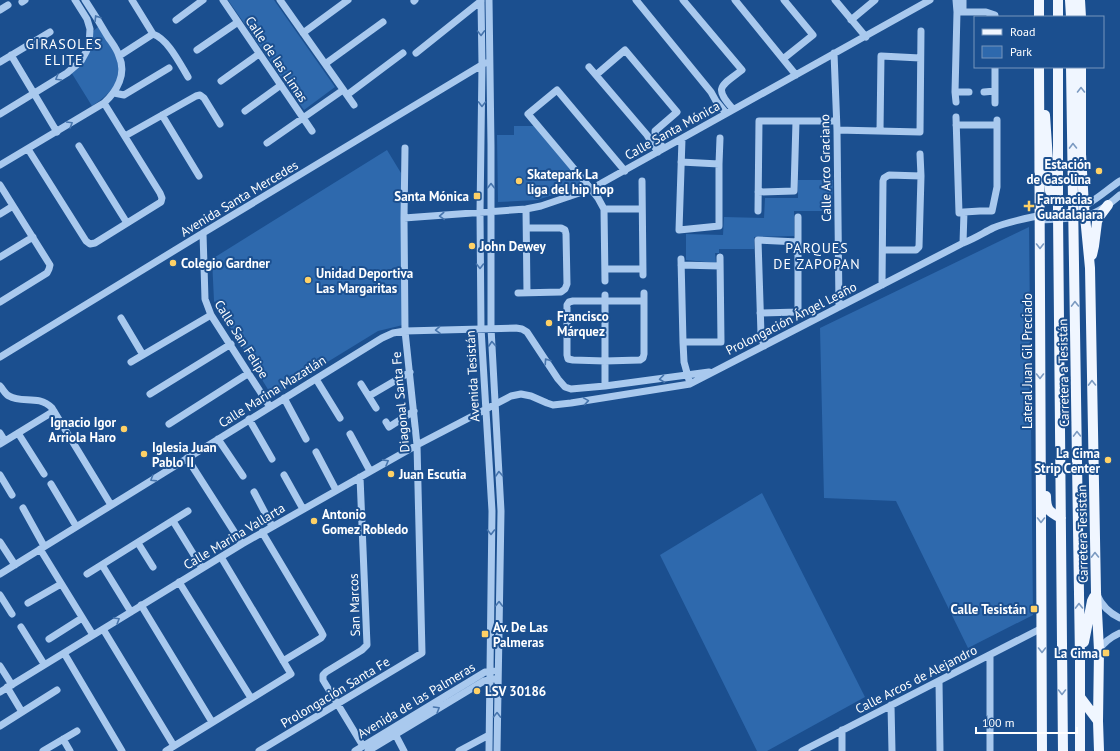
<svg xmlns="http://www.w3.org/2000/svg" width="1120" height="751" font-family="'PT Sans',sans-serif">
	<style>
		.green { fill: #2e69ad }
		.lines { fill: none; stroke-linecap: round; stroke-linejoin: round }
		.minor { stroke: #a9c9ee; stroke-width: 7 }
		.major { stroke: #f0f6ff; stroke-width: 10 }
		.oneway { stroke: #4674ac }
		.oneway2 { stroke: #7b9ac1 }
		.poi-dot { fill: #ffd166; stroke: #1b4f8f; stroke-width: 1.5 }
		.labels { text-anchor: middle; stroke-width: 4; stroke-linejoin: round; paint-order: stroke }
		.street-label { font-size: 13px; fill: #fff; stroke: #1b4f8f }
		.poi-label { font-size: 13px; font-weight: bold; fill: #fff; stroke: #1b4f8f; text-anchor: start }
		.neighbourhood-label { font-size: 14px; letter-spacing: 1px; fill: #fff; stroke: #1b4f8f }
	</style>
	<rect width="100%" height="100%" fill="#1b4f8f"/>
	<path class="green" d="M228 0H274L335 87 304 110Z
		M99 26C105 36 113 46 117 57 126 79 109 95 92 106L71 72 77 67 91 33Z
		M514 126H534L584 185 537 200 498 202 497 135H514Z
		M387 150 401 173 403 325 378 331 272 396 214 301 212 259Z
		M798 180H833L832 211H794V236L754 237V249H719V253H715L716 263 686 260V234L723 235 724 217 764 218 765 198H798Z
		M1029 227 1033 615 968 648 896 501 824 498 820 328Z
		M762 493 865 697 767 751H757L660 555Z"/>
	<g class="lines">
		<path class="minor" d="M132 0 153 34C168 39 180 64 188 77
			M223 0 312 131
			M280 0 354 105
			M481 0 482 65 480 213 481 328 492 511 489 751
			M489 0 491 145V328L501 511 497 751
			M636 0 711 92 716 101 726 113
			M683 0 742 70C721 86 713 87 733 109
			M735 0 796 75
			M835 0 866 37
			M956 0 957 12 955 92 956 102
			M414 1 415 0
			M22 2 25 0
			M0 10 8 5
			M957 12H986L995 15V17
			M963 12V0
			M176 20 203 0
			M851 20 875 0
			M303 33 348 0
			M197 50 238 22
			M416 53 481 1
			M834 53 837 130 839 307
			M11 55 57 132
			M119 56 153 34
			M783 59 813 35 784 0
			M0 62 50 32
			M325 64 383 22
			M589 67 647 135 658 152
			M596 75 625 50 677 112 655 131C655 139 659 143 664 148
			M221 81 259 54
			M955 92H969
			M984 92 995 91
			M114 93 124 95 169 68
			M347 95 403 53
			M995 103V67
			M245 111 281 85
			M0 114 67 73 81 61 86 52 89 45 90 29 87 19 75 0
			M162 115 199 176
			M956 117 959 213 964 212 963 243
			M956 125H997
			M837 130 920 132 921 31
			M880 131 881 56 920 58
			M125 136 196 96 200 95 204 98 220 124
			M682 139 679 230 719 226V164L720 138
			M267 143 343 90
			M79 146 127 223
			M28 149 86 241 90 244 95 243 161 202 162 198 160 193 104 103
			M681 162 719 164
			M0 165 104 103C117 91 127 74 119 56 117 49 112 43 108 37 101 25 93 12 85 0
			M642 181 643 275
			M0 185 50 265 49 269 47 273 0 302
			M758 192 794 191 796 121
			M526 209 527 293
			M604 209H642
			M758 211 759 121H836
			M964 212 980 211H992L997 187V120
			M0 214 13 206
			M404 218 526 209 541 206 591 189 930 0
			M1041 220C1056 219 1080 219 1094 213 1104 209 1112 202 1120 195
			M203 233 205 299 211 315 270 407
			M883 250H916L919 247 921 176 920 154
			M0 257 33 237
			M681 259 683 342 684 362 689 380
			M681 265 720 266
			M605 269H643
			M605 281 604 209 598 198 591 189 528 114 557 90 625 171
			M882 285 883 181 884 178 889 175 921 176
			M518 293 561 292 565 289 567 284 566 234 565 230 561 228H527
			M605 295V386
			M643 301H573L569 302 567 305V355L568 359 573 360 605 361 640 360 643 358 644 354V293
			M760 313 798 312V217
			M121 318 143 355
			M683 342H721L720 257
			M764 346 761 334 758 240 798 242
			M0 357 203 233 485 63
			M131 362 211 315
			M316 379 340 418
			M361 384 376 408
			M0 386C3 389 5 394 9 396 22 404 38 394 52 408L111 505
			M150 394 231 344
			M369 396 410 372
			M284 398 306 439
			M249 419 272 459
			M386 422 389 427 414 411
			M169 424 249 373
			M0 433 5 441
			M18 433 44 474
			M350 434 370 471
			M218 439 243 476
			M0 444 54 411
			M316 452 336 490
			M187 458 242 544
			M0 475 12 495
			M284 475 303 509
			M360 477 367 645 362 650 326 672 323 675V680L363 746
			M51 484 76 526
			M254 492 272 526
			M23 508 44 546
			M173 521 202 568
			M262 532 321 631 323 635 321 638 283 661
			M0 542 15 565
			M138 543 153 567
			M40 549 93 635
			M102 565 131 612
			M0 574 382 338 393 333 405 331 516 328 522 329 527 332 558 379 565 387 571 389 605 386 709 372
			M87 574 188 511
			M179 582 251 698
			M0 595 12 614
			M1097 595C1102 606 1109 613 1120 618
			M28 603 61 584
			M141 605 212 722
			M21 627 44 664
			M103 629 174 746
			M49 639 82 618
			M1099 650C1104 642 1111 637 1120 633
			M64 653 122 751
			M990 655V751
			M0 666 12 685
			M939 681 940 751
			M7 687 22 712
			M0 692 242 544 417 445 511 396 521 394 531 396 547 403 553 405 571 403 690 384 963 243C974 239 983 233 993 228 1007 222 1023 219 1037 216 1049 213 1062 215 1074 211 1091 205 1105 191 1120 181
			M891 705 892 751
			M0 726 57 690
			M393 730 404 751
			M842 730V751
			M63 739 70 751
			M43 751 77 731
			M166 751 291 674 221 557
			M259 751 422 653 417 445 405 331 404 218 405 148
			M355 751 485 672 493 671
			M368 751 484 681 494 679
			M459 751 489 735
			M802 751 1042 628"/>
		<path class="major" d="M1039 0V17
			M1058 0V17
			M1070 0 1071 17
			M1080 0 1081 17
			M1039 67 1042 751
			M1058 67V214L1063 751
			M1071 67 1080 659V751
			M1081 67V154L1084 206 1090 268 1096 592 1099 650 1098 721 1099 751
			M1045 115 1050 191 1058 203
			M1092 255 1094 246 1097 222 1099 217 1108 205
			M1046 496C1046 510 1049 512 1061 518
			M1084 642 1092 601 1094 597
			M1080 697 1098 721"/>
	</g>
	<defs><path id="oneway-chevron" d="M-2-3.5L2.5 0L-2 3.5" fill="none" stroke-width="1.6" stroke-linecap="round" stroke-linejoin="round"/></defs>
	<g class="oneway">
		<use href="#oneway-chevron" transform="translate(97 18) rotate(-122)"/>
		<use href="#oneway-chevron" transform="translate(481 33) rotate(89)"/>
		<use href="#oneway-chevron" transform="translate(58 78) rotate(149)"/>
		<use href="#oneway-chevron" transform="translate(482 104) rotate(91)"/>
		<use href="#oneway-chevron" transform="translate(70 124) rotate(-31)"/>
		<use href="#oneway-chevron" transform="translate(491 186) rotate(-90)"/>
		<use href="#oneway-chevron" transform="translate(442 216) rotate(176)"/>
		<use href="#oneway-chevron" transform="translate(480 266) rotate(90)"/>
		<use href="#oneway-chevron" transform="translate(438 330) rotate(178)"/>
		<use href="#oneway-chevron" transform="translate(492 344) rotate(-93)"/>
		<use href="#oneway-chevron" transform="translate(547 361) rotate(-124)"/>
		<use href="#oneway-chevron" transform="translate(662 379) rotate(173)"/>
		<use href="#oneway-chevron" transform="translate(586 401) rotate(-9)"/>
		<use href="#oneway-chevron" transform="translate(386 462) rotate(-29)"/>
		<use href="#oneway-chevron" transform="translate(499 474) rotate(-93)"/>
		<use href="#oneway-chevron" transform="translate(153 479) rotate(148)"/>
		<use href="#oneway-chevron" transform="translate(491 532) rotate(90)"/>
		<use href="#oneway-chevron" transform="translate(499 604) rotate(-89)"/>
		<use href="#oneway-chevron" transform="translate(117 620) rotate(-31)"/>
		<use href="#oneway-chevron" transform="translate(437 709) rotate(-31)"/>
		<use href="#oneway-chevron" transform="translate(497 715) rotate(-89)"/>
	</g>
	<g class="oneway2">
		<use href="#oneway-chevron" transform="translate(1081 90) rotate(-90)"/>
		<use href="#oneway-chevron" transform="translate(1073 146) rotate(-91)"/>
		<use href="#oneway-chevron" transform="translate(1040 246) rotate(90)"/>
		<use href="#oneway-chevron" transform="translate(1075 304) rotate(-91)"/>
		<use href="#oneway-chevron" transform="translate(1040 376) rotate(90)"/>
		<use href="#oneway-chevron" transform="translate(1092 383) rotate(-91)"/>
		<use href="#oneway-chevron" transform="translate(1077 434) rotate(-91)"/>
		<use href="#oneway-chevron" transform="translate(1041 520) rotate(90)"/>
		<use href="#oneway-chevron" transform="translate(1095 555) rotate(-91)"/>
		<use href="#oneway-chevron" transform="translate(1079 606) rotate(-91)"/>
		<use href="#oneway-chevron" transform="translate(1042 650) rotate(90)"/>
		<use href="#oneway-chevron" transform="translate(1062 692) rotate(90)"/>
	</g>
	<g class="poi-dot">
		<circle cx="1099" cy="171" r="4"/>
		<circle cx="519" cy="181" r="4"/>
		<rect x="473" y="192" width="8" height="8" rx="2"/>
		<path d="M1027 200h4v4h4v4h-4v4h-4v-4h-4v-4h4z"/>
		<circle cx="472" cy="246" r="4"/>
		<circle cx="173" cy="263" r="4"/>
		<circle cx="308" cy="280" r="4"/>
		<circle cx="549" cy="323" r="4"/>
		<circle cx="124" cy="429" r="4"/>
		<circle cx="144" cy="454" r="4"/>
		<circle cx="1108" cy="460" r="4"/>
		<circle cx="391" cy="474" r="4"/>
		<circle cx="314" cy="521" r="4"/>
		<rect x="1030" y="605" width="8" height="8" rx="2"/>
		<rect x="481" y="630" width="8" height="8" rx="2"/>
		<rect x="1102" y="649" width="8" height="8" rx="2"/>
		<circle cx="477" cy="691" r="4"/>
	</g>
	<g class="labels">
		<g class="street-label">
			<text transform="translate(277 59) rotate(56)" y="5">Calle de las Limas</text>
			<text transform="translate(672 130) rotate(-29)" y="5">Calle Santa Mónica</text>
			<text transform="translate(825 168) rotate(-91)" y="5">Calle Arco Graciano</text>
			<text transform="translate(239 198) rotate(-31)" y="5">Avenida Santa Mercedes</text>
			<text transform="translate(791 318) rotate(-27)" y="5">Prolongación Ángel Leaño</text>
			<text transform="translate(242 339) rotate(58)" y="5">Calle San Felipe</text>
			<text transform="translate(1027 361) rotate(-90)" y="5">Lateral Juan Gil Preciado</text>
			<text transform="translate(1063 373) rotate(-91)" y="5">Carretera a Tesistán</text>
			<text transform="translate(472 376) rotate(-93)" y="5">Avenida Tesistán</text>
			<text transform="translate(272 391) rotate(-32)" y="5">Calle Marina Mazatlán</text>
			<text transform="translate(400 402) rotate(-95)" y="5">Diagonal Santa Fe</text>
			<text transform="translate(1082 534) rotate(-91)" y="5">Carretera Tesistán</text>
			<text transform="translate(234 536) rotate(-31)" y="5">Calle Marina Vallarta</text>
			<text transform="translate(354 605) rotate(-92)" y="5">San Marcos</text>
			<text transform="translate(916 679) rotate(-27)" y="5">Calle Arcos de Alejandro</text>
			<text transform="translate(335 692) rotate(-31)" y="5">Prolongación Santa Fe</text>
			<text transform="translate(416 700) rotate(-31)" y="5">Avenida de las Palmeras</text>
		</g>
		<g class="poi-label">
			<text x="1091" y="169" text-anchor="end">Estación<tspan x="1091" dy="15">de Gasolina</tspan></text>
			<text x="527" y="179">Skatepark La<tspan x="527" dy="15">liga del hip hop</tspan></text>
			<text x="469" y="201" text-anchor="end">Santa Mónica</text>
			<text x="1037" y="204">Farmacias<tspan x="1037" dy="15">Guadalajara</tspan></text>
			<text x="480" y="251">John Dewey</text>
			<text x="181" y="268">Colegio Gardner</text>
			<text x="316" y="278">Unidad Deportiva<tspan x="316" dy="15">Las Margaritas</tspan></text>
			<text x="557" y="321">Francisco<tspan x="557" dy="15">Márquez</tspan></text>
			<text x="116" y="427" text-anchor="end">Ignacio Igor<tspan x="116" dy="15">Arriola Haro</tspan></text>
			<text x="152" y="452">Iglesia Juan<tspan x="152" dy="15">Pablo II</tspan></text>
			<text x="1100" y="458" text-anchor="end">La Cima<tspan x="1100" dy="15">Strip Center</tspan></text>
			<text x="399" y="479">Juan Escutia</text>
			<text x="322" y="519">Antonio<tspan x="322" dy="15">Gomez Robledo</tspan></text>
			<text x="1026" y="614" text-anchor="end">Calle Tesistán</text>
			<text x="493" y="632">Av. De Las<tspan x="493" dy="15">Palmeras</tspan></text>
			<text x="1098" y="658" text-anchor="end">La Cima</text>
			<text x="485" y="696">LSV 30186</text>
		</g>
		<g class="neighbourhood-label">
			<text x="64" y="49">GIRASOLES<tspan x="64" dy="16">ELITE</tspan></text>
			<text x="817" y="253">PARQUES<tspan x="817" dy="16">DE ZAPOPAN</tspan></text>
		</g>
	</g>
	<rect x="974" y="16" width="130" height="52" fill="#1b4f8f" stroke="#7695bc"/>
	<rect x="982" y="29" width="20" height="6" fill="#f0f6ff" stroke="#7695bc"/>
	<text x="1010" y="36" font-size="12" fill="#ffffff">Road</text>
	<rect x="982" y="46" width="20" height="12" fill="#2e69ad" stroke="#7695bc"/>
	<text x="1010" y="56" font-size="12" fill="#ffffff">Park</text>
	<path d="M976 727v6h101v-6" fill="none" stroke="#ffffff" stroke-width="2"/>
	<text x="982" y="727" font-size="12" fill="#ffffff" stroke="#1b4f8f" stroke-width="3" paint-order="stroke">100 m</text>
</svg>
